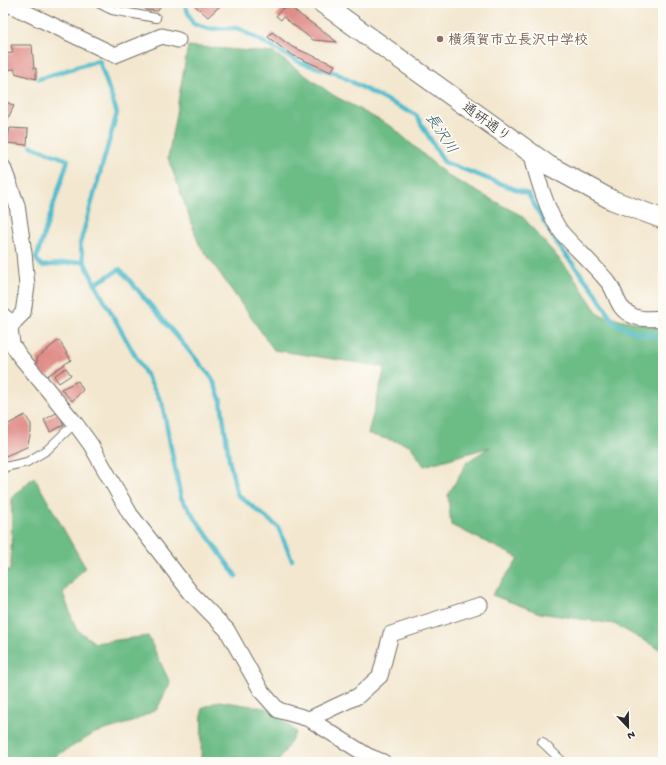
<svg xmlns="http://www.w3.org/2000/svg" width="666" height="765" font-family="'Gochi Hand','Klee One',sans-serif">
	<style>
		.forest { fill: #6cbc86; stroke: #4c7458 }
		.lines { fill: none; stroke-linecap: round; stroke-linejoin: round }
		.stream { stroke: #51bccc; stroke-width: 4.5 }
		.building { fill: #e08c88 }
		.service-casing { stroke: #716d64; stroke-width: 10 }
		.minor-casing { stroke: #716d64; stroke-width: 17 }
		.tertiary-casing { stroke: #716d64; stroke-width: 21 }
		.service { stroke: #fff; stroke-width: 8 }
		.minor { stroke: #fff; stroke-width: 15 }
		.tertiary { stroke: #fff; stroke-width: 19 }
		.education-dot { fill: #8d6e63; stroke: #fdfcf7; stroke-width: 1.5 }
		.labels { text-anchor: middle; stroke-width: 3.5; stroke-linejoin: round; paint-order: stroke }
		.education-label { font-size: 14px; font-weight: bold; fill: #785e54; stroke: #fdfcf7; text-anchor: start }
		.street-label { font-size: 14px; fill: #2b2b2b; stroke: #fdfcf7 }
		.water-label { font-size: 15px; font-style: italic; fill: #385e63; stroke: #fdfcf7 }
	</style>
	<rect width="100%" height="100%" fill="#fdfcf7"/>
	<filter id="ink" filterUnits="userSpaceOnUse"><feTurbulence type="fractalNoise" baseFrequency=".025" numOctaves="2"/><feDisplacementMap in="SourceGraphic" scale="8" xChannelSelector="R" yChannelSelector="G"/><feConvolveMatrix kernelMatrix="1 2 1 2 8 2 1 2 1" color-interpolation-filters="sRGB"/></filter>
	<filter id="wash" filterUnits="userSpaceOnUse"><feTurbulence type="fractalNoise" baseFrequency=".012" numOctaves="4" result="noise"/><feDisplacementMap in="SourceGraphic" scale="16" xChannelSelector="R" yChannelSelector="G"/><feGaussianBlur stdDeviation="0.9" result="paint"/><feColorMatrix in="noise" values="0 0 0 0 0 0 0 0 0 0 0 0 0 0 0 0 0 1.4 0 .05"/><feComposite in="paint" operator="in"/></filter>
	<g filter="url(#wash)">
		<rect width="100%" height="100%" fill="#f3e7cf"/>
		<path class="forest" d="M188 46 274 53 333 95 392 127 448 176 522 216 572 274 599 315 663 328V651L614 624 540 613 492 595 519 558 451 525 448 495 467 462 490 447 424 466 410 445 368 434 385 367 274 350 199 244 168 158Z
			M34 477 85 567 63 593 76 629 95 643 148 636 170 683 157 709 132 722 95 733 46 762H3V574L11 568 12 497Z
			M219 701 271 709 296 732 278 762H200L201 761 202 708Z"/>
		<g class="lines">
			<path class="stream" d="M184 3 193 24 209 29 238 28 299 62 336 73 374 94 416 115 444 162 528 194 558 245 595 292 614 323 637 333 659 336 663 335
				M39 79 99 60 117 113 80 244 84 261 95 284 162 403 181 498 236 576
				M31 146 68 160 36 259 42 266 84 261
				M95 284 120 269 212 378 221 401 229 459 237 494 278 527 292 560"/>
		</g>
		<g id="blocks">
			<path class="building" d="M142 3H162L158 11 146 10Z
				M192 3H223L208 17Z
				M289 7 317 27 337 42 313 40 283 17 281 20 276 16 282 9Z
				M272 32 292 47 335 65 331 72 290 54 268 37Z
				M11 45H32L34 69 36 68V79L15 73V69L3 70V54L13 53Z
				M3 101H5L14 106 3 128Z
				M10 128 28 129 27 145 7 143Z
				M59 340 71 360 47 376 43 375 37 367V358Z
				M66 368 71 375 59 383 54 376Z
				M78 381 83 390 72 401 61 389Z
				M58 412 64 425 50 432 44 420Z
				M25 415 31 424V432L27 447 3 457V427Z"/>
		</g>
	</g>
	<g filter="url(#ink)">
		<use href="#blocks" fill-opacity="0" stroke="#716d64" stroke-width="1"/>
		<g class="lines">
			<g class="service-casing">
				<path id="service" d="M98 3 112 10 156 18
					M3 311 15 321
					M3 470 5 467 27 462 47 450 75 423
					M542 742 563 762"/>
			</g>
			<g class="minor-casing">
				<path id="minor" d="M6 3 115 55 162 36 178 40
					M532 153C535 173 549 217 562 233 577 250 594 265 608 282 618 294 615 308 633 316 641 320 654 319 663 318
					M3 167 17 205 24 253 27 286 23 313 15 321 10 328 12 344 19 355 75 423 91 445 130 514 191 593 227 630 262 692 278 710 309 719 368 756 383 762
					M309 719 358 696 380 676 391 634 480 605"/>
			</g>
			<g class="tertiary-casing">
				<path id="tertiary" d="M322 3 548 165 612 200 663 219"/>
			</g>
			<use href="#service" class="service"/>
			<use href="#minor" class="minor"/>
			<use href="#tertiary" class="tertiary"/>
		</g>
	</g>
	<circle class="education-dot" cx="440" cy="39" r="4"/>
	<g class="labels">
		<g class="education-label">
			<text x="448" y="44">横須賀市立長沢中学校</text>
		</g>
		<g class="street-label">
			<text transform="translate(487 121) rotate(36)" y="5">通研通り</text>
		</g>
		<g class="water-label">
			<text transform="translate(442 133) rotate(57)" y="5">長沢川</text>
		</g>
	</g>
	<rect width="666" height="765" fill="none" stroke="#fdfcf7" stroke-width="16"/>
	<g transform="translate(628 727) rotate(158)" stroke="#fdfcf7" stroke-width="3" paint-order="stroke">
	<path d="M0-3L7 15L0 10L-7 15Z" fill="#2b2b2b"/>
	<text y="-6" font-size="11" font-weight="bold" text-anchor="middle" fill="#2b2b2b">N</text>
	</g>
</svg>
